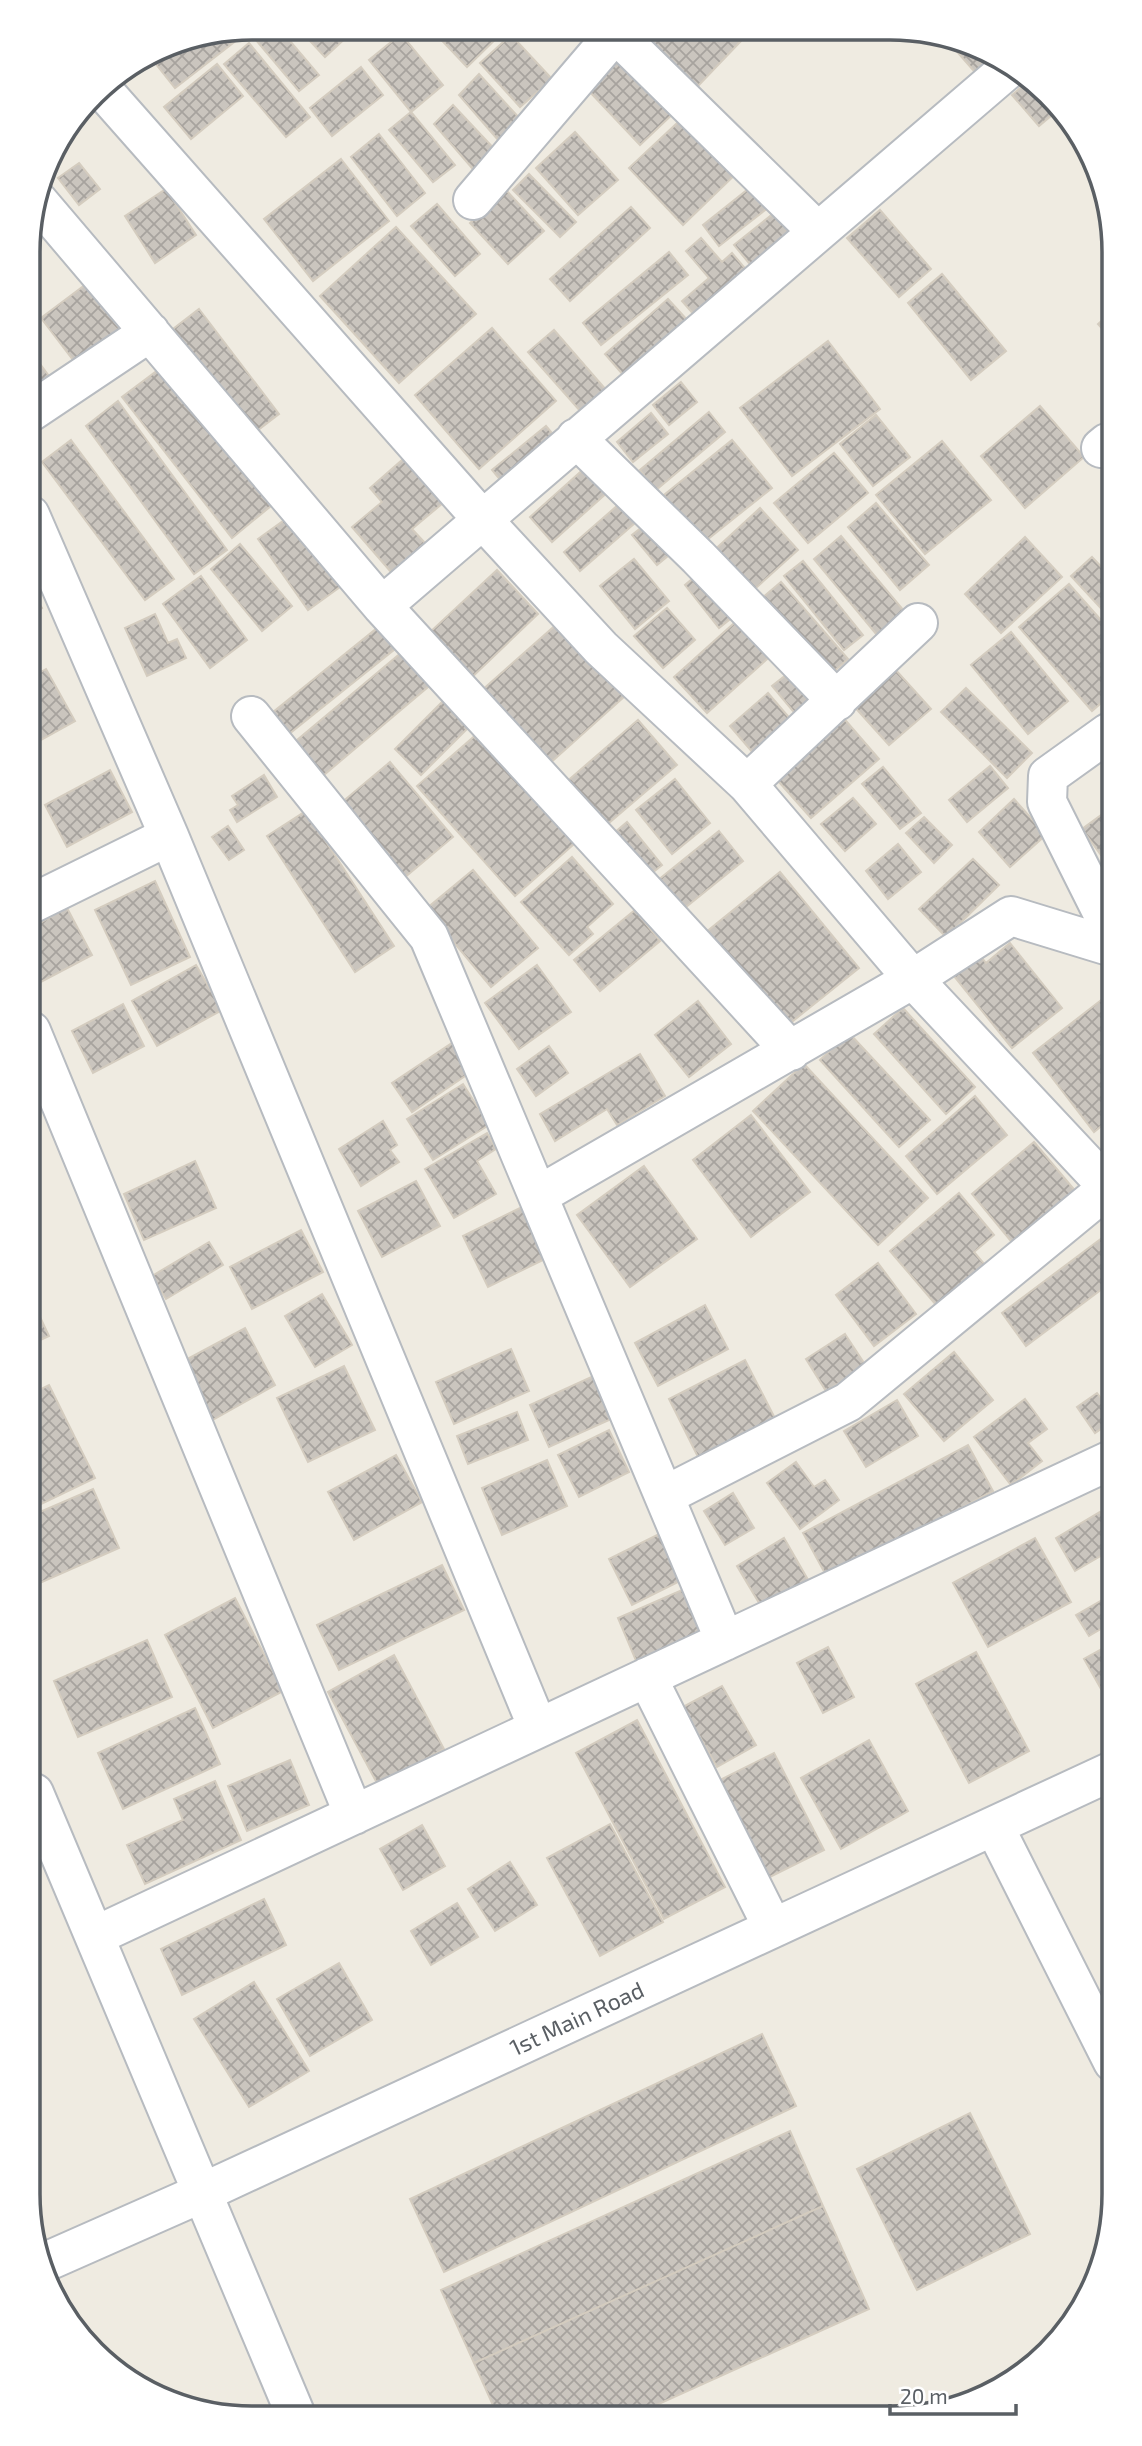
<svg xmlns="http://www.w3.org/2000/svg" width="1142" height="2446" font-family="'Exo 2',sans-serif">
	<style>
		.building { fill: url(#building-cross-hatch); stroke: #d4ccbf; stroke-width: 2 }
		.lines { fill: none; stroke-linecap: round; stroke-linejoin: round }
		.minor-casing { stroke: #b7bbc0; stroke-width: 42 }
		.minor { stroke: #fff; stroke-width: 38 }
		.labels { text-anchor: middle; stroke-width: 5; stroke-linejoin: round; paint-order: stroke }
		.street-label { font-size: 23px; fill: #5a5f64; stroke: #fff }
		.rim { fill: none; stroke: #5a5f64; stroke-width: 3.5 }
	</style>
	<defs>
		<pattern id="building-cross-hatch" width="8" height="8" patternUnits="userSpaceOnUse" patternTransform="scale(1.75)"><rect width="8" height="8" fill="#cac5be"/><path d="M0 0l8 8M0 8l8-8" fill="none" stroke="#a7a39e"/></pattern>
	</defs>
	<rect width="100%" height="100%" fill="#efebe1"/>
	<path class="building" d="M270 28H279L319 75 299 91 256 40Z
		M298 28 345 29 350 34 325 57Z
		M431 29 505 30 467 67Z
		M648 30 730 31 741 41 696 88 642 36Z
		M238 31 242 36 175 88 155 63 165 55 160 49 167 45Z
		M401 34 443 85 411 112 369 60Z
		M511 35 552 79 520 107 480 63Z
		M945 38 998 64 981 79Z
		M249 43 310 117 286 137 224 64Z
		M624 54 677 110 640 145 587 89Z
		M217 64 243 96 191 139 164 107Z
		M361 67 383 95 332 136 310 108Z
		M479 74 522 121 499 141 459 95Z
		M1030 80 1057 111 1039 126 1012 95Z
		M453 105 500 155 478 175 434 124Z
		M690 111 743 167 683 225 629 168Z
		M411 112 455 165 433 182 389 130Z
		M575 132 618 180 578 215 536 168Z
		M379 134 425 193 397 216 351 157Z
		M341 159 389 221 313 281 264 219Z
		M79 163 100 189 79 205 58 178Z
		M529 174 576 222 560 237 513 190Z
		M752 186 769 207 719 246 703 225Z
		M166 189 196 235 155 263 125 216Z
		M506 190 544 231 508 264 470 223Z
		M437 204 480 254 455 276 411 226Z
		M631 207 650 228 570 301 550 279Z
		M779 209 802 238 758 274 734 245Z
		M880 210 931 269 899 297 847 238Z
		M396 227 476 314 399 383 320 296Z
		M701 238 722 262 732 253 748 272 696 317 682 301 709 278 686 251Z
		M669 252 688 275 601 345 583 323Z
		M942 274 1006 351 971 380 908 303Z
		M85 285 128 339 83 373 41 318Z
		M668 299 689 322 625 377 605 354Z
		M199 309 279 414 253 434 173 329Z
		M1107 316V334L1098 324Z
		M492 328 556 401 479 469 415 395Z
		M554 330 607 391 582 413 528 352Z
		M828 341 880 409 792 476 740 408Z
		M29 349 49 376 29 391Z
		M162 367 271 506 232 538 122 397Z
		M681 382 697 402 669 425 653 405Z
		M118 401 227 550 194 574 86 426Z
		M1040 406 1084 457 1025 508 981 456Z
		M709 412 725 432 656 490 640 470Z
		M651 413 668 434 633 462 617 442Z
		M876 415 910 457 873 486 840 444Z
		M546 426 562 445 507 488 492 470Z
		M71 440 174 579 145 600 42 462Z
		M732 440 772 488 703 543 664 495Z
		M942 441 991 500 925 554 876 495Z
		M410 453 449 498 412 529 425 543 391 572 352 527 382 502 370 488Z
		M834 453 868 493 808 543 774 503Z
		M596 458 618 483 552 542 530 517Z
		M626 498 642 517 580 571 564 552Z
		M876 503 929 565 900 590 848 527Z
		M760 508 798 550 747 596 710 554Z
		M290 516 340 587 308 610 258 539Z
		M647 523 673 552 657 565 632 535Z
		M841 536 904 611 877 635 814 559Z
		M1025 537 1062 577 1001 633 965 594Z
		M240 544 292 606 262 631 211 569Z
		M1092 557 1108 574V616L1071 576Z
		M634 559 669 601 635 629 600 586Z
		M803 561 863 635 844 650 784 576Z
		M704 569 739 612 719 628 685 585Z
		M497 570 538 614 470 679 428 634Z
		M201 576 247 640 210 668 163 604Z
		M781 582 848 659 823 681 756 603Z
		M1069 584 1108 628V697L1092 711 1019 627Z
		M30 590 42 608 30 617Z
		M667 608 695 640 663 668 634 636Z
		M155 614 168 643 177 639 186 658 147 676 125 628Z
		M742 616 775 652 707 713 674 677Z
		M387 620 405 641 284 738 267 717Z
		M558 623 624 697 548 765 481 691Z
		M1011 632 1068 701 1028 734 971 665Z
		M414 642 441 676 318 780 290 746Z
		M893 667 931 709 889 745 851 703Z
		M795 668 820 700 798 717 772 686Z
		M46 669 75 721 30 746V678Z
		M966 688 1032 753 1007 778 941 712Z
		M451 693 477 719 421 775 395 749Z
		M768 693 798 728 760 761 730 726Z
		M840 714 879 759 811 818 771 773Z
		M638 720 677 765 603 828 565 783Z
		M485 727 581 838 515 896 417 786Z
		M390 762 453 837 398 883 335 808Z
		M990 766 1008 788 967 822 949 800Z
		M883 767 921 813 900 829 862 784Z
		M110 770 132 812 67 847 45 805Z
		M264 775 277 797 237 822 230 810 238 805 232 796Z
		M675 779 710 823 672 854 636 810Z
		M853 798 876 824 845 851 821 824Z
		M1014 799 1046 835 1010 867 979 832Z
		M1108 810 1109 866 1082 829Z
		M306 811 394 946 355 972 267 836Z
		M924 817 952 845 934 863 906 833Z
		M627 822 662 865 643 880 608 838Z
		M228 826 244 850 229 860 212 837Z
		M719 831 743 861 676 915 652 885Z
		M898 844 921 872 888 899 866 871Z
		M572 857 613 904 587 927 593 934 569 955 521 902Z
		M973 859 999 885 946 937 919 909Z
		M473 870 538 948 491 987 426 909Z
		M780 872 859 968 783 1029 705 933Z
		M155 881 190 957 131 985 95 910Z
		M67 908 92 955 41 982 31 963V928Z
		M635 910 660 941 600 991 574 960Z
		M1010 943 1062 1008 1012 1048 949 970 975 949 986 963Z
		M196 965 222 1010 157 1046 132 1001Z
		M537 965 571 1012 519 1049 485 1003Z
		M1109 994 1110 1119 1094 1132 1033 1053Z
		M698 1001 731 1044 689 1077 655 1035Z
		M123 1004 144 1046 93 1073 72 1031Z
		M903 1008 975 1087 946 1114 874 1034Z
		M849 1033 930 1120 899 1147 820 1060Z
		M452 1043 471 1072 412 1112 392 1083Z
		M549 1046 568 1073 536 1096 517 1069Z
		M640 1054 665 1096 617 1125 607 1109 555 1141 540 1114Z
		M804 1064 928 1198 878 1245 753 1111Z
		M463 1084 489 1125 433 1160 407 1119Z
		M975 1096 1007 1135 937 1194 906 1156Z
		M751 1115 810 1192 751 1237 693 1160Z
		M383 1121 397 1145 390 1150 399 1162 361 1186 339 1149Z
		M487 1133 496 1149 477 1161 496 1194 454 1218 425 1169Z
		M1034 1142 1077 1193 1015 1246 972 1194Z
		M195 1161 216 1208 144 1240 124 1194Z
		M644 1166 697 1239 630 1287 577 1215Z
		M416 1181 440 1226 382 1257 358 1211Z
		M959 1193 994 1235 974 1252 986 1266 937 1306 890 1251Z
		M524 1206 549 1257 488 1287 463 1236Z
		M301 1230 323 1272 252 1309 230 1267Z
		M1110 1232V1283L1026 1346 1002 1313Z
		M209 1242 223 1265 166 1299 152 1276Z
		M878 1263 916 1314 874 1346 836 1295Z
		M322 1294 352 1345 315 1367 285 1316Z
		M32 1300 49 1336 32 1344Z
		M705 1305 728 1349 658 1386 635 1343Z
		M245 1328 275 1385 211 1421 180 1363Z
		M845 1334 866 1366 826 1391 806 1359Z
		M511 1349 529 1391 454 1424 436 1382Z
		M954 1352 993 1400 944 1441 904 1394Z
		M745 1360 780 1428 703 1467 669 1399Z
		M344 1366 375 1430 308 1462 277 1398Z
		M600 1373 618 1416 549 1447 530 1405Z
		M49 1385 95 1478 33 1508V1393Z
		M1097 1393 1111 1411V1422L1095 1433 1077 1407Z
		M1025 1399 1047 1429 1028 1443 1042 1461 1011 1485 974 1437Z
		M897 1400 918 1436 866 1467 844 1431Z
		M517 1412 528 1440 468 1464 457 1436Z
		M609 1430 629 1472 579 1497 558 1455Z
		M968 1445 993 1491 828 1579 803 1533Z
		M396 1455 422 1502 354 1540 328 1492Z
		M547 1460 567 1506 502 1535 482 1488Z
		M796 1462 814 1487 825 1480 839 1500 800 1529 767 1483Z
		M93 1489 119 1548 33 1586V1515Z
		M733 1493 754 1528 725 1545 704 1511Z
		M1100 1512 1111 1532V1550L1075 1571 1056 1538Z
		M673 1527 696 1573 632 1605 609 1559Z
		M784 1538 811 1585 765 1613 737 1566Z
		M1035 1538 1071 1602 988 1647 953 1583Z
		M442 1565 464 1610 339 1670 317 1625Z
		M682 1590 702 1635 637 1663 618 1618Z
		M1111 1595V1623L1089 1636 1076 1615Z
		M235 1598 283 1691 213 1728 165 1635Z
		M147 1640 172 1697 78 1737 54 1681Z
		M1111 1644 1112 1701 1109 1703 1084 1659Z
		M828 1647 854 1697 823 1713 797 1663Z
		M976 1652 1029 1751 969 1783 916 1684Z
		M394 1655 444 1749 378 1785 328 1692Z
		M722 1686 756 1745 717 1767 683 1707Z
		M195 1708 220 1764 123 1809 98 1753Z
		M637 1720 725 1887 664 1919 576 1753Z
		M869 1740 908 1811 841 1849 801 1778Z
		M774 1753 824 1850 766 1879 716 1782Z
		M290 1760 309 1805 247 1831 228 1786Z
		M215 1781 241 1840 145 1884 127 1845 183 1820 174 1799Z
		M610 1824 663 1922 600 1956 547 1858Z
		M422 1825 445 1866 403 1890 380 1849Z
		M510 1862 537 1905 495 1931 468 1889Z
		M264 1899 286 1945 182 1995 161 1949Z
		M457 1903 478 1937 431 1965 411 1931Z
		M339 1963 372 2020 310 2056 277 1999Z
		M254 1982 309 2071 249 2107 194 2019Z
		M762 2034 796 2106 444 2272 410 2199Z
		M970 2113 1030 2234 917 2290 857 2169Z
		M790 2131 823 2206 474 2363 441 2290Z
		M823 2206 869 2309 641 2412H496L474 2363Z"/>
	<g class="lines">
		<g class="minor-casing">
			<path id="minor" d="M612 30 817 231
				M101 88 482 519 601 648 747 784 913 979 1110 1189
				M473 200 618 30
				M38 201 382 606 791 1051
				M29 413 150 332
				M576 438 698 557 837 701
				M1101 448 1107 443
				M30 515 169 836 538 1728
				M382 606 1008 69
				M251 716 429 937 725 1641
				M1108 733 1048 776 1047 802 1109 926
				M747 784 918 623
				M31 904 169 836
				M31 1031 354 1815
				M539 1195 913 979 1011 916 1109 946
				M666 1495 848 1402 1109 1187
				M647 1677 773 1928
				M34 1793 295 2413
				M994 1826 1113 2062
				M95 1936 1111 1460
				M41 2264 204 2192 1112 1771"/>
		</g>
		<use href="#minor" class="minor"/>
	</g>
	<g class="labels">
		<g class="street-label">
			<text transform="translate(577 2019) rotate(-25)" y="8">1st Main Road</text>
		</g>
	</g>
	<path d="M0 0H1142V2446H0ZM252 40H890A212 212 0 0 1 1102 252V2194A212 212 0 0 1 890 2406H252A212 212 0 0 1 40 2194V252A212 212 0 0 1 252 40Z" fill="#fff" fill-rule="evenodd"/>
	<path class="rim" d="M252 40H890A212 212 0 0 1 1102 252V2194A212 212 0 0 1 890 2406H252A212 212 0 0 1 40 2194V252A212 212 0 0 1 252 40Z"/>
	<path d="M890 2404v10h126v-10" fill="none" stroke="#5a5f64" stroke-width="3.5"/>
	<text x="900" y="2404" font-size="21" fill="#5a5f64" stroke="#ffffff" stroke-width="5" paint-order="stroke">20 m</text>
</svg>
